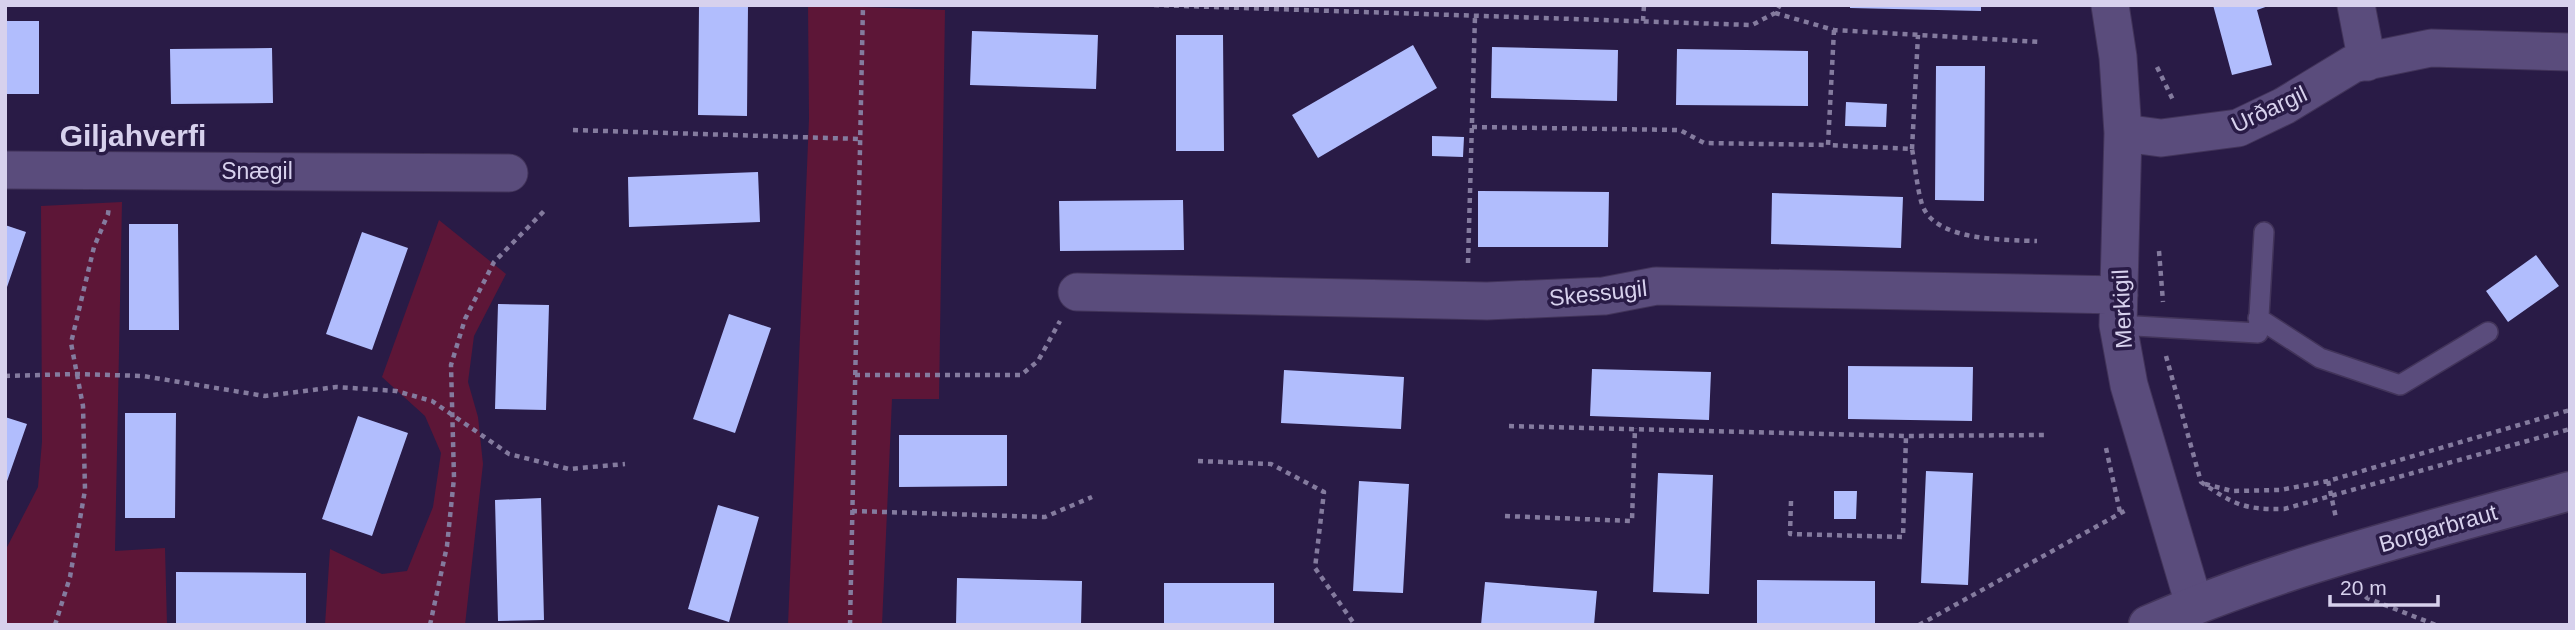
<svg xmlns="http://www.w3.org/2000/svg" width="2575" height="630" font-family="Arial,sans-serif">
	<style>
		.green { fill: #5d1637 }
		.building { fill: #b1bdfd }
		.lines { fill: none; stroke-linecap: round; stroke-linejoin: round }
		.service-casing { stroke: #42345a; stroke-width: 22 }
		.minor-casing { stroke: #42345a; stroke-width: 39 }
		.tertiary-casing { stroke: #42345a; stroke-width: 41 }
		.path { stroke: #847b9e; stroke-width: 4.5; stroke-dasharray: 5 5; stroke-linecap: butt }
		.service { stroke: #5a4c7c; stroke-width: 19 }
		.minor { stroke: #5a4c7c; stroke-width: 37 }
		.tertiary { stroke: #5a4c7c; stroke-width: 38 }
		.labels { text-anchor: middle; stroke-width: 7; stroke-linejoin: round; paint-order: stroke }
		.street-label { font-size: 23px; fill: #d7d1ed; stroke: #291b46 }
		.district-label { font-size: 30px; font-weight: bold; fill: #d7d1ed; stroke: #291b46 }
	</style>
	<rect width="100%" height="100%" fill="#291b46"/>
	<path class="green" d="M808 5 945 10 939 399H892L882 625H788L809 119Z
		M122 202 115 551 165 548 167 625H5V551L38 487 42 442 41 206Z
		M439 220 506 274 474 336 468 382 478 417 483 464 465 625H325L330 549 382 574 407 571 433 507 441 453 425 416 382 377Z"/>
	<path class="building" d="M699 5H748L747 116 698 115Z
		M1850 5H1981V11L1850 8Z
		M2213 5H2271L2257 10 2272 65 2232 75Z
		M7 21H39V94H7Z
		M972 31 1098 35 1096 89 970 85Z
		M1176 35H1223L1224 151H1176Z
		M1413 45 1437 88 1318 158 1292 115Z
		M1492 47 1618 50 1617 101 1491 98Z
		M272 48 273 103 171 104 170 49Z
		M1677 49 1808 51V106L1676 105Z
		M1936 66H1985L1984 201 1935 200Z
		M1846 102 1887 104 1886 127 1845 126Z
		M1432 136 1464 137 1463 157 1432 156Z
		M758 172 760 222 629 227 628 177Z
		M1478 191 1609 192 1608 247H1478Z
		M1772 193 1903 197 1901 248 1771 244Z
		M1183 200 1184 250 1060 251 1059 201Z
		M129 224H178L179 330H129Z
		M5 225 26 232 6 290H5Z
		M362 232 408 248 372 350 326 334Z
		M2536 255 2559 286 2508 322 2486 291Z
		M498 304 549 305 546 410 495 409Z
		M729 314 771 328 735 433 693 419Z
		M1848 366 1973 367 1972 421 1848 419Z
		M1592 369 1711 372 1709 420 1590 416Z
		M1284 370 1404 377 1401 429 1281 423Z
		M125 413H176L175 518H125Z
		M358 416 408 433 372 536 322 519Z
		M5 417 27 424 6 484H5Z
		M899 435H1007V486L899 487Z
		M1926 471 1973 473 1968 585 1921 583Z
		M1658 473 1713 475 1709 594 1653 592Z
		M1359 481 1409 484 1403 593 1353 591Z
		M1834 491H1857L1856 519H1834Z
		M541 498 544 620 498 621 495 500Z
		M718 505 759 517 729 622 688 609Z
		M176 572 306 573V625H176Z
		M957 578 1082 581 1081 625H956Z
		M1757 580 1875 581V625H1757Z
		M1485 582 1597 591 1594 625H1481Z
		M1164 583H1274V625H1164Z"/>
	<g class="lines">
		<g class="service-casing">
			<path id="service" d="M2258 318 2320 358 2400 385 2488 332
				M2118 325 2258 333 2264 232"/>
		</g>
		<g class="minor-casing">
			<path id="minor" d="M2110 5 2118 57 2123 133 2118 325 2129 385 2194 604
				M2356 5 2367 62
				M2123 133 2161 138 2238 128 2284 106 2353 64 2431 48 2570 52
				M5 170 509 173
				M1077 292 1487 301 1604 296 1656 286 2119 295"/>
		</g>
		<g class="tertiary-casing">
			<path id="tertiary" d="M2148 625C2282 566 2429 531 2570 491"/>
		</g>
		<path class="path" d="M1154 5 1752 25 1775 13 1780 5
			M1775 13 1834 30 2040 42
			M1643 21 1644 5
			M1834 30 1828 145 1912 149C1915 164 1918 198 1924 209 1940 241 2006 240 2037 241
			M2157 67 2173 100
			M1472 127 1680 130 1704 143 1828 145
			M573 130 860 139
			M1912 149 1918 35
			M2159 251 2163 302
			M1468 263 1475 16
			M2166 356 2201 482C2233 504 2244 510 2284 509L2570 429
			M855 375H1021L1038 361 1060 321
			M5 376 76 374 143 376 265 396 336 387 396 391 432 401 509 454 569 469 625 464
			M1509 426 1906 436 2045 435
			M2106 448 2120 512
			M1198 461 1271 464 1324 492 1315 568 1355 625
			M2328 481 2336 518
			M2205 484 2232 491 2280 490 2328 481 2570 410
			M1791 501 1790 534 1903 537 1906 436
			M852 511 1045 517 1092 497
			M1505 516 1632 521 1635 428
			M2359 589 2367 598 2436 625
			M55 625 70 577 85 490 83 406 71 343 94 247 108 214 109 206
			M430 625 447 546 454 478 451 365 465 319 494 262 546 209
			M850 625 863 5
			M1919 625 2128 509"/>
		<use href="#service" class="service"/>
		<use href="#minor" class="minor"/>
		<use href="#tertiary" class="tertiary"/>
	</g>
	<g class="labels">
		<g class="street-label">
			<text transform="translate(2269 109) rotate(-25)" y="8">Urðargil</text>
			<text x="257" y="179">Snægil</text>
			<text transform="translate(1598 293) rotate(-6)" y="8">Skessugil</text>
			<text transform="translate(2122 309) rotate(-93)" y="8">Merkigil</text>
			<text transform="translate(2438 528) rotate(-16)" y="8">Borgarbraut</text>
		</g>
		<g class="district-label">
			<text x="133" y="146">Giljahverfi</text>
		</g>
	</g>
	<rect width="2575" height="630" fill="none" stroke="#d7d1ed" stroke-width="14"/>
	<path d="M2330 595v10h108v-10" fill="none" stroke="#d7d1ed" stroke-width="3.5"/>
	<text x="2340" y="595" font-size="21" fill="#d7d1ed" stroke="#291b46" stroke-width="5" paint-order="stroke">20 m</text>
</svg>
